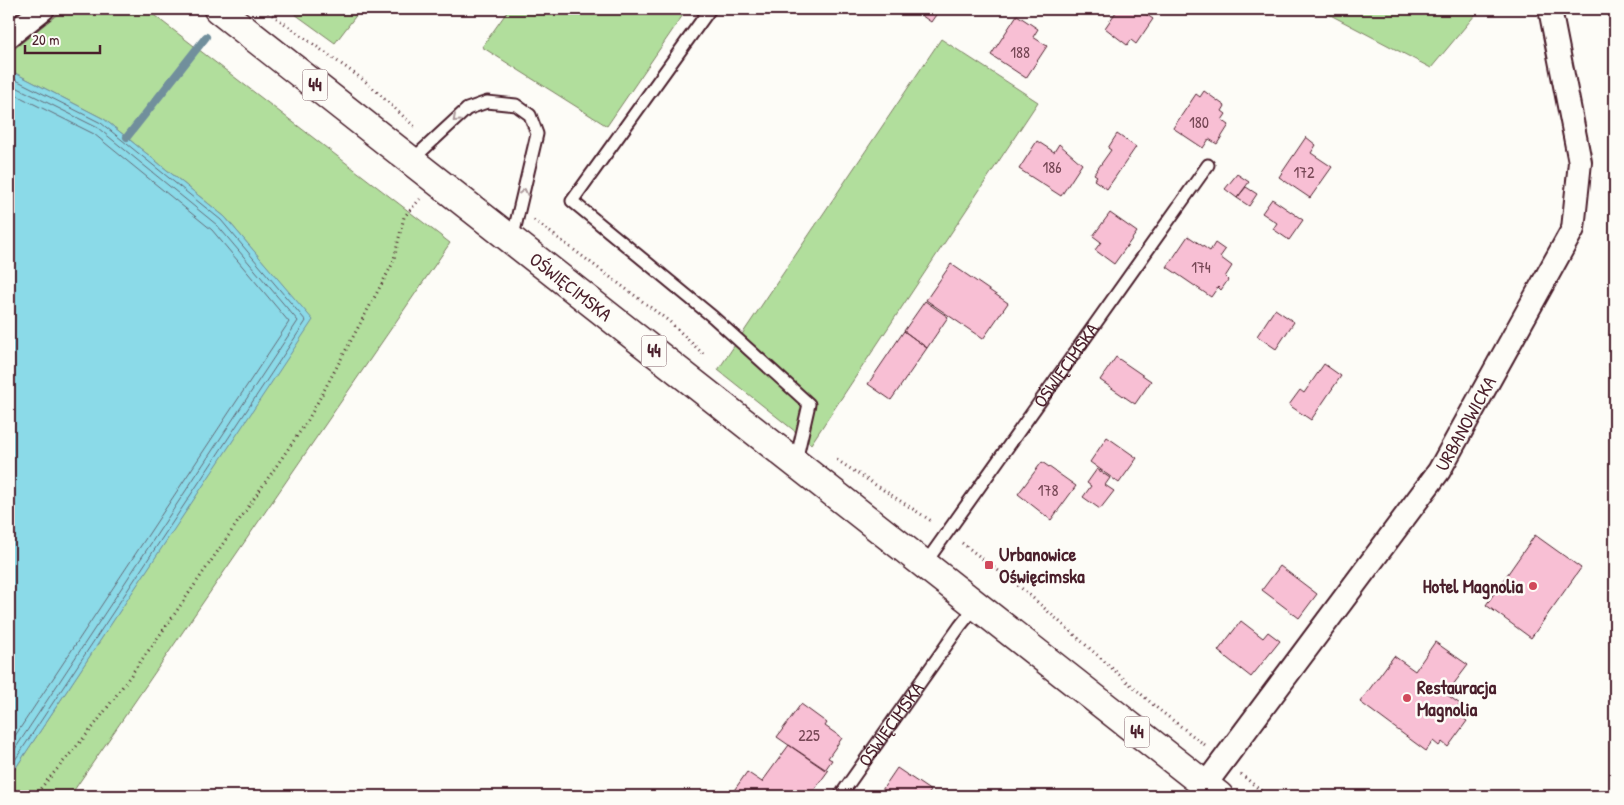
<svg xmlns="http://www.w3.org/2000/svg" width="1624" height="805" font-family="'Patrick Hand',sans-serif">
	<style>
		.green { fill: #b1de9c; stroke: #7e7e64 }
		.water { fill: #8bdae8; stroke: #718f9c }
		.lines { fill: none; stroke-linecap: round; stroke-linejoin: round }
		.shore { stroke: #646a77; stroke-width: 1 }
		.stream { stroke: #718f9c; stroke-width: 8 }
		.building { fill: #f8bfd4; stroke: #4a1f2b }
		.service-casing { stroke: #4a1f2b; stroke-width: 15 }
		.minor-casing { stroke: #4a1f2b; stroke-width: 26 }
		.trunk-casing { stroke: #4a1f2b; stroke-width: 31 }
		.path { stroke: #4a1f2b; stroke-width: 3; stroke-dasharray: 1 4; stroke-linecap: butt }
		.service { stroke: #fdfcf7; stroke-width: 11 }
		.minor { stroke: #fdfcf7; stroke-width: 22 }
		.trunk { stroke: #fdfcf7; stroke-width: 28 }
		.oneway { stroke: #ac999b }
		.poi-dot { fill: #d1495b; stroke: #fdfcf7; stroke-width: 2 }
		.labels { text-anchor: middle; stroke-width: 5; stroke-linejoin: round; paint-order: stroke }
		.number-label { font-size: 16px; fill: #764755 }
		.shield { fill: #fdfcf7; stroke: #806168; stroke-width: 1 }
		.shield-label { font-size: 18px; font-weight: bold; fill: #4a1f2b }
		.street-label { font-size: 19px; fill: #4a1f2b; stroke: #fdfcf7 }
		.poi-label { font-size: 19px; font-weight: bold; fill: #4a1f2b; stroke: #fdfcf7; text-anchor: start }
	</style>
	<rect width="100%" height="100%" fill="#fdfcf7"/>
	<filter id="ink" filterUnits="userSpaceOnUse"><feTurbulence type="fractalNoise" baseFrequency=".02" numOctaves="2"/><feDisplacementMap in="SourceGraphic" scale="10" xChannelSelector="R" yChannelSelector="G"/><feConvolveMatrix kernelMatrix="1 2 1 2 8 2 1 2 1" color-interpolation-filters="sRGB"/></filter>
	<g filter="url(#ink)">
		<path class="green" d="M64 9H146L450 243 70 796H9V778L312 320 225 217 104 119 13 72 9 80V53Z
			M288 9H361L335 43Z
			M509 9H687L607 126 482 47Z
			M1319 9H1480L1431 68Z
			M941 39 1038 102 811 444 718 370Z"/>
		<path class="water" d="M13 72 104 119 225 217 313 320 9 778V80Z"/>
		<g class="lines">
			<path class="shore" d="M9 81 16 80 101 123 221 220 306 321 9 769
				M9 87H16L98 128 217 225 298 321 9 758
				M9 95H16L94 134 212 230 289 322 9 745"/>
			<path class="stream" d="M127 137 206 37"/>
		</g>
		<path class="building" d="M912 9H940L931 22Z
			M1118 9H1141L1140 10 1153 19 1136 44 1131 40 1127 45 1105 28Z
			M1017 15 1038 29 1033 37 1047 46 1026 78 991 55Z
			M1204 91 1225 106 1222 111 1226 114 1222 120 1229 125 1217 144 1209 139 1203 148 1173 128 1196 94 1200 97Z
			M1117 134 1136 147 1107 189 1094 180 1097 176 1094 174 1111 150 1108 148Z
			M1306 137 1316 145 1311 153 1332 167 1310 198 1279 177Z
			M1037 141 1054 152 1059 144 1082 164 1061 196 1019 169Z
			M1237 174 1249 182 1237 198 1225 189Z
			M1246 187 1257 194 1249 206 1237 198Z
			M1272 199 1303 220 1289 240 1273 229 1277 223 1262 213Z
			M1110 213 1137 232 1114 264 1095 250 1101 242 1093 236Z
			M1188 236 1210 251 1215 243 1225 250 1220 257 1232 266 1225 277 1228 280 1221 290 1218 287 1211 297 1167 267Z
			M951 264 1008 303 983 339 926 300Z
			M925 301 948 317 927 348 904 331Z
			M1275 309 1294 322 1276 349 1257 336Z
			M904 331 927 348 891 400 868 384Z
			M1116 357 1151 381 1135 404 1100 380Z
			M1324 364 1341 376 1311 420 1289 405 1300 390 1304 393Z
			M1107 437 1137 458 1119 483 1090 462Z
			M1042 462 1076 486 1051 520 1018 494Z
			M1097 469 1110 478 1105 485 1114 491 1100 509 1083 497 1091 486 1087 483Z
			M1535 535 1581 568 1531 638 1486 605Z
			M1280 566 1317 594 1299 618 1262 590Z
			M1241 621 1263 638 1268 632 1280 641 1251 677 1218 651Z
			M1435 642 1468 665 1446 694 1460 704 1454 712 1467 721 1448 747 1442 742 1439 746 1433 741 1426 751 1360 702 1394 656 1415 671Z
			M801 704 827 723 825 726 842 738 828 758 832 760 825 770 777 737Z
			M789 745 828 771 810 796H730L747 772 762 782Z
			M897 768 931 791 927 796H878Z"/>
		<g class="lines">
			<g class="service-casing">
				<g id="service">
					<path d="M710 9 572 201 713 317 809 404 796 461"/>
					<path d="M412 160 467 109 487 102 516 105 530 115 537 134 512 240"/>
					<path id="s1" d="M924 565 1208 165"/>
					<path id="s2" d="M840 796 960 626 977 605"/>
				</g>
			</g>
			<g class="minor-casing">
				<g id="minor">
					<path d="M9 36 43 9"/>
					<path id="s3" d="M1205 785 1439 471 1573 229 1580 162 1550 9"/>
				</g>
			</g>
			<g class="trunk-casing">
				<g id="trunk">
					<path id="s4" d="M218 9 1219 796"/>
				</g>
			</g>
			<path class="path" d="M264 9 365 81 415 127
				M534 220 670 322 703 354
				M837 460 933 522
				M962 543 1025 591 1158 709 1205 745
				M1241 774 1267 796
				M34 796 94 726 167 625 308 420 393 263 404 217 420 199"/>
			<use href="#service" class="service"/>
			<use href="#minor" class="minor"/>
			<use href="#trunk" class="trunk"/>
		</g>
		<defs><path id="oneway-chevron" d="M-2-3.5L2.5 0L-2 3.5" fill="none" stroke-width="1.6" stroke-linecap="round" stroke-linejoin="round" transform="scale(1.25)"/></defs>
		<g class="oneway">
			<use href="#oneway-chevron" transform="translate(456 119) rotate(138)"/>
			<use href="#oneway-chevron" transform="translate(524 192) rotate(-77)"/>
		</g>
	</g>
	<g class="poi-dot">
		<rect x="984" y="560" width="10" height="10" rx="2.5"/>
		<circle cx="1533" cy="586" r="5"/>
		<circle cx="1407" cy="698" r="5"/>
	</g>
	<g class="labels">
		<g class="number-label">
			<text x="1020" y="58">188</text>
			<text x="1199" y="128">180</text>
			<text x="1052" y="173">186</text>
			<text x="1304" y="178">172</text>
			<text x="1201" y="273">174</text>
			<text x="1048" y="496">178</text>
			<text x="809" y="741">225</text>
		</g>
		<g class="shield">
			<rect x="302.5" y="69.5" width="25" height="31" rx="4"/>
			<rect x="641.5" y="335.5" width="25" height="31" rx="4"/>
			<rect x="1124.5" y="716.5" width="25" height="31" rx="4"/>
		</g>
		<g class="shield-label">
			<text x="315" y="91">44</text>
			<text x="654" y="357">44</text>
			<text x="1137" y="738">44</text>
		</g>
		<g class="street-label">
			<text dy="7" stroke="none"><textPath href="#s4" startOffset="449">OŚWIĘCIMSKA</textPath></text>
			<text dy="7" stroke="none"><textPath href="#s1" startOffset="245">OŚWIĘCIMSKA</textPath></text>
			<text dy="7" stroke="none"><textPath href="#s3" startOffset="446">URBANOWICKA</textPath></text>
			<text dy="7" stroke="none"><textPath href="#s2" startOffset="88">OŚWIĘCIMSKA</textPath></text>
		</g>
		<g class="poi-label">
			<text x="999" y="561">Urbanowice<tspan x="999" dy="22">Oświęcimska</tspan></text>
			<text x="1523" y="593" text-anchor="end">Hotel Magnolia</text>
			<text x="1417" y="694">Restauracja<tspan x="1417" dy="22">Magnolia</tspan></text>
		</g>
	</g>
	<rect width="1624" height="805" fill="none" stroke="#fdfcf7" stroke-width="30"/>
	<rect x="15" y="15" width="1594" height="775" fill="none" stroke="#4a1f2b" stroke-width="2" filter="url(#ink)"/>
	<path d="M25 45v8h75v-8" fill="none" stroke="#4a1f2b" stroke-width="2.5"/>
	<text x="32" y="45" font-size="15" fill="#4a1f2b" stroke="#fdfcf7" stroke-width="4" paint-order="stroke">20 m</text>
</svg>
